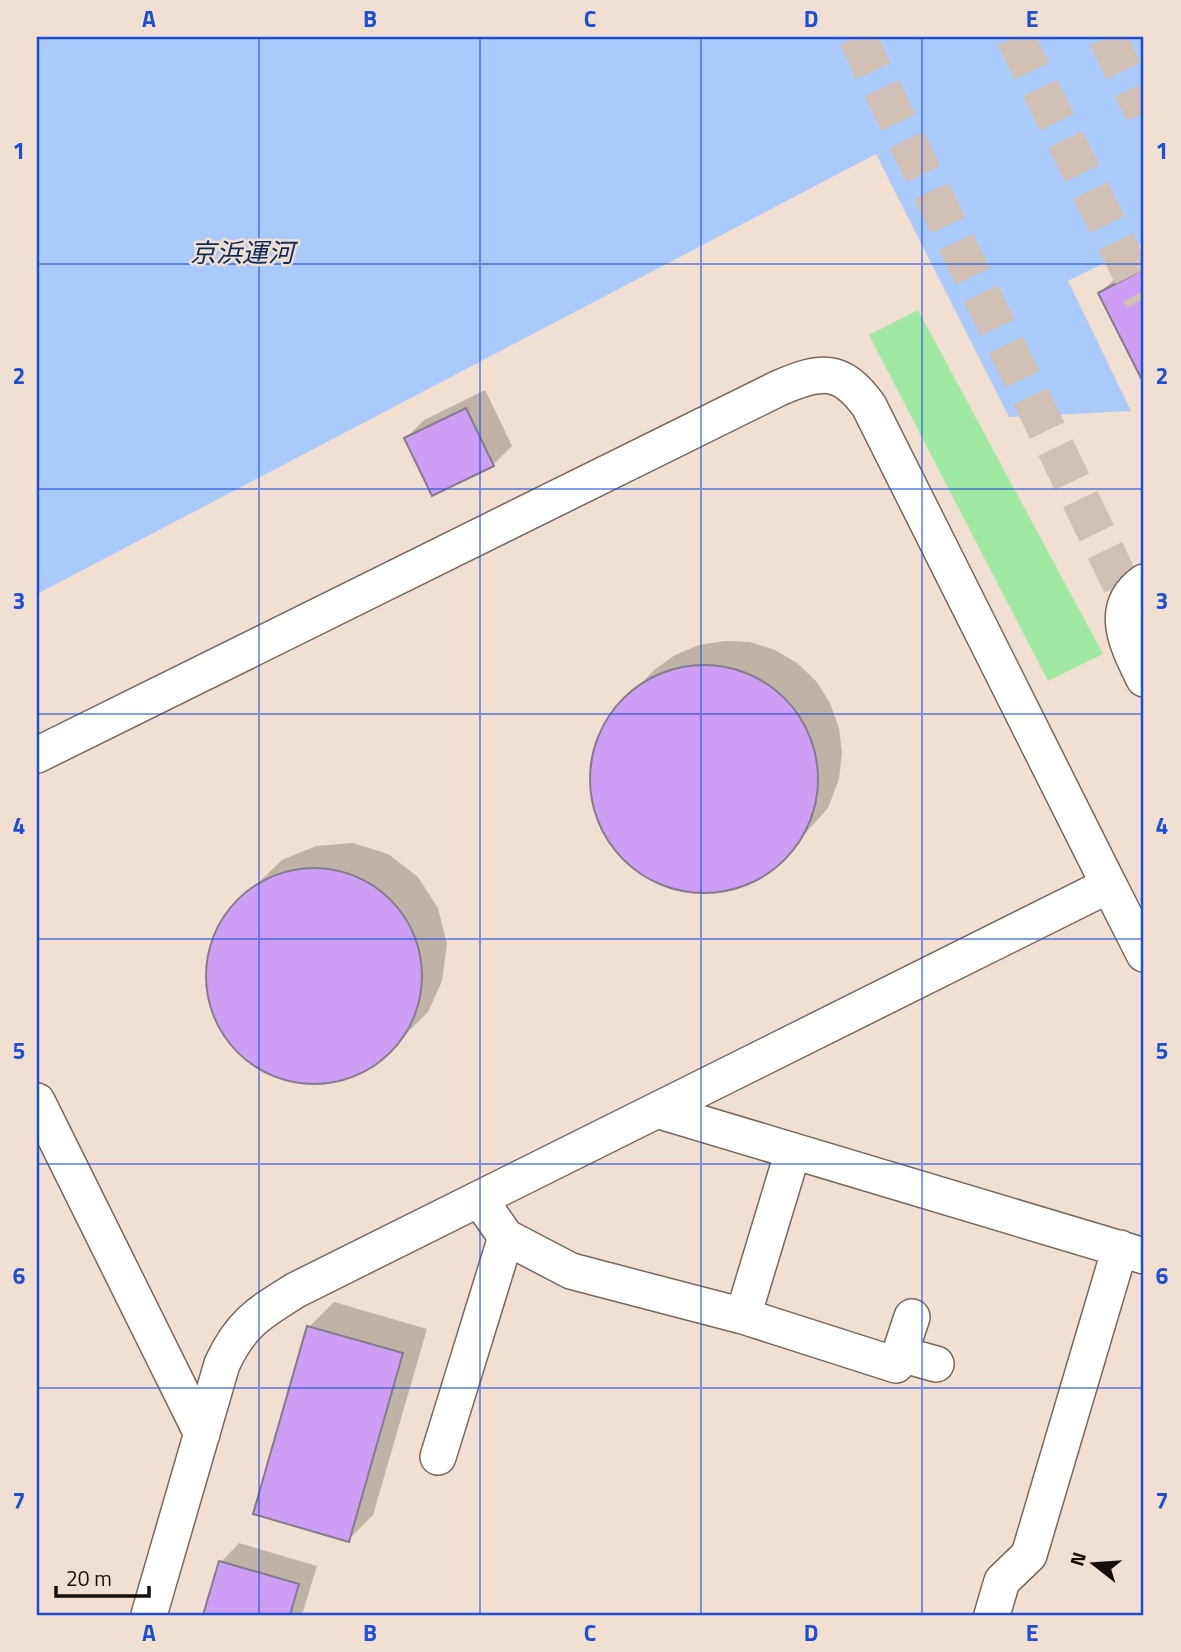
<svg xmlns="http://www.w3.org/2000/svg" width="1181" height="1652" font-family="'Titillium Web','Noto Sans JP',sans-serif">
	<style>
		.green { fill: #9fe9a3 }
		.water { fill: #a9cafb }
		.shadow { fill: #0003 }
		.building { fill: #cd9ef4; stroke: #847b8c; stroke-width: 2 }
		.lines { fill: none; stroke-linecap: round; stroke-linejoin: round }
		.highway-tunnel { stroke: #d0c0b3; stroke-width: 38; stroke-dasharray: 38 19; stroke-linecap: butt }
		.minor-casing { stroke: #78685c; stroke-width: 38 }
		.minor { stroke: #fff; stroke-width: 35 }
		.grid { fill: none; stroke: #1d4ed8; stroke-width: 2; stroke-opacity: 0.55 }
		.labels { text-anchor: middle; stroke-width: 5; stroke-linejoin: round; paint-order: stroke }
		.water-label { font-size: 26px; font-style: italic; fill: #092c5d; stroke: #f1dfd1 }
		.neatline { fill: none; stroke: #1d4ed8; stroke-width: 2.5 }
		.grid-label { font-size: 23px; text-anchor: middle; font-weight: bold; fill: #1d4ed8 }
	</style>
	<rect width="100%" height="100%" fill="#f1dfd1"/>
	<path class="green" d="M918 310 1103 654 1048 681 869 335Z"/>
	<path class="water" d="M37 37H1144V243L1068 281 1131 411 1009 417 876 154 37 594Z"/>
	<path class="shadow" d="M1144 259V380L1100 293 1125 269Z
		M485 390 512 446 493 465 406 438 424 420Z
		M725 641 750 642 775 650 797 663 816 681 830 703 839 728 842 753 839 779 828 808 783 858 759 877 731 889 700 892 670 887 642 874 619 854 602 828 593 799 592 768 599 738 611 715 654 670 675 655 699 645Z
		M353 843 388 854 418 877 438 908 447 944 442 981 428 1012 379 1061 349 1077 316 1083 283 1079 253 1064 229 1040 213 1010 207 977 212 944 229 911 282 860 316 846Z
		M334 1302 427 1329 373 1515 348 1540 309 1327Z
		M239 1543 317 1566 302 1615H205L221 1562Z"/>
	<path class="building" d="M1144 269V384L1098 293Z
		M466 408 494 466 432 496 404 438Z
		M590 779a114 114 0 1 1 228 0a114 114 0 1 1-228 0Z
		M206 976a108 108 0 1 1 216 0a108 108 0 1 1-216 0Z
		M307 1326 403 1353 349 1542 253 1514Z
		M219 1561 299 1584 290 1615H203Z"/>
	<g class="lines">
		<path class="highway-tunnel" d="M857 37 1144 631
			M1015 37 1144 299
			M1107 37 1144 113"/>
		<g class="minor-casing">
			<path id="minor" d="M1144 582C1107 608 1128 646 1144 679
				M37 755 779 388C821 370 841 367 869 406L1109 885 296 1290C259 1313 241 1323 222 1364L149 1615
				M1109 885 1144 954
				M37 1101 202 1434
				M660 1111 1144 1256
				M480 1200 506 1237 571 1271 743 1316 896 1365 912 1317
				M743 1316 793 1151
				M900 1354 936 1364
				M438 1457 506 1237
				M992 1615 1002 1581 1029 1555 1120 1248"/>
		</g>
		<use href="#minor" class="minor"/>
	</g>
	<path class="grid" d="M259 37V1615M480 37V1615M701 37V1615M922 37V1615M37 264H1144M37 489H1144M37 714H1144M37 939H1144M37 1164H1144M37 1388H1144"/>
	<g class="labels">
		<g class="water-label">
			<text x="242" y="262">京浜運河</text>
		</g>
	</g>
	<rect width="1181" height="1652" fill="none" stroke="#f1dfd1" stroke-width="77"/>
	<g transform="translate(1094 1564) rotate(287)" stroke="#f1dfd1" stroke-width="5" paint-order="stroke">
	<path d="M0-5L12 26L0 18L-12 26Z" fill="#150f0b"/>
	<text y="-10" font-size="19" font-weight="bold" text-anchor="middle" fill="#150f0b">N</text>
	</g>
	<path d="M56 1586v10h93v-10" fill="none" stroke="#150f0b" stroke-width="3.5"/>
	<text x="66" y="1586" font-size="21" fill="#150f0b" stroke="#f1dfd1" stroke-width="5" paint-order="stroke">20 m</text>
	<rect x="38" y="38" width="1104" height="1576" class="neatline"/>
	<g class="grid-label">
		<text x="149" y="27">A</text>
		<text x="370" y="27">B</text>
		<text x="590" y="27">C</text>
		<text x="811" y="27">D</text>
		<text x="1032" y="27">E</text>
		<text x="19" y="159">1</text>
		<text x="1162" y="159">1</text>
		<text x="19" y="384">2</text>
		<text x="1162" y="384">2</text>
		<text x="19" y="609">3</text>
		<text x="1162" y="609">3</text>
		<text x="19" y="834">4</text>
		<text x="1162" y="834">4</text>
		<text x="19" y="1059">5</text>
		<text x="1162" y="1059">5</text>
		<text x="19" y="1284">6</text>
		<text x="1162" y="1284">6</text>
		<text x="19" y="1509">7</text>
		<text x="1162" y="1509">7</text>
		<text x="149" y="1641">A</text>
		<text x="370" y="1641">B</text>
		<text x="590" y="1641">C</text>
		<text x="811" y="1641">D</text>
		<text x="1032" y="1641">E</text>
	</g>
</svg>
